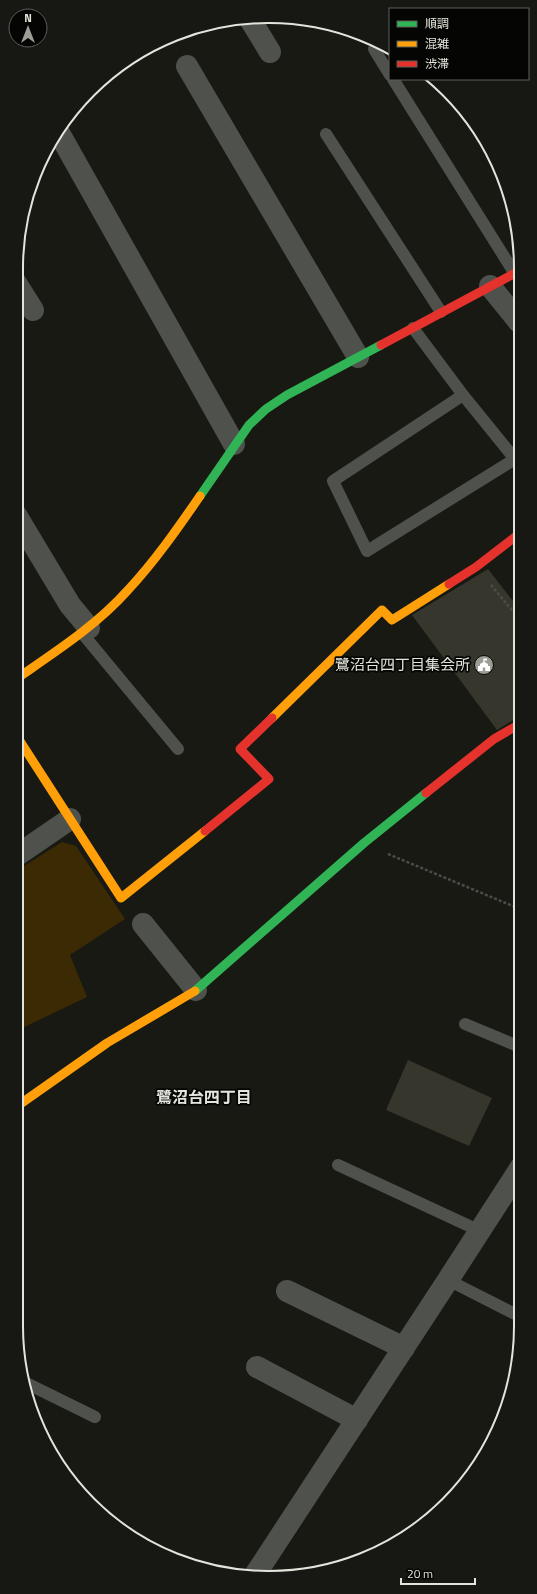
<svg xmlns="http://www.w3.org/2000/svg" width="537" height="1594" font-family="'Titillium Web','Noto Sans JP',sans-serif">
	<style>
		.green { fill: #3b2a03 }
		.building { fill: #37362c }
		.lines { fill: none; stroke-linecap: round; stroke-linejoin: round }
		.path { stroke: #4b4c48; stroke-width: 2.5; stroke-dasharray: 3 2; stroke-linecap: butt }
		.lane { stroke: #4f514c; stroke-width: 12 }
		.street { stroke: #4f514c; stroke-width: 22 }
		.fast { stroke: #30b455; stroke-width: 9 }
		.slow { stroke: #ff9f0a; stroke-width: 9 }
		.jam { stroke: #e5322d; stroke-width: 9 }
		.labels { text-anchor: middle; stroke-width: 3.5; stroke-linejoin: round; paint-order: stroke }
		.poi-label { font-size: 15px; fill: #e3e5dd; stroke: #050603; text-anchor: end }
		.neighbourhood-label { font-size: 16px; font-weight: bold; fill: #e3e5dd; stroke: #050603 }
		.rim { fill: none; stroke: #e3e5dd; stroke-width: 2 }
	</style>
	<rect width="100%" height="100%" fill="#181913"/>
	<path class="green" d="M62 842 76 846 125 919 70 955 87 997 16 1031V871Z"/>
	<path class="building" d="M488 569 520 610V716L497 730 412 615Z
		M408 1060 492 1098 469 1146 386 1110Z"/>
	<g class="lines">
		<path class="path" d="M491 585 520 620
			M388 854 520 909"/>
		<path class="lane" d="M374 49 390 75
			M393 79 515 274
			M326 134 441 312
			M413 328 463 395 519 464
			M463 395 333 481 367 551 515 459
			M82 633 178 749
			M465 1024 520 1047
			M338 1165 480 1231
			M448 1280 521 1317
			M28 1384 95 1417"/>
		<path class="street" d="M250 19 270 52
			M187 66 358 357
			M59 133 234 444
			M16 283 33 310
			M490 286 519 322
			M16 515 70 605 89 628
			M16 856 70 819
			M143 924 196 990
			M287 1291 404 1348
			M257 1367 357 1420
			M255 1575 448 1280 521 1167"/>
		<path class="fast" d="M200 496 249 425 266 409 287 395 381 345
			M195 991 364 843 426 793"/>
		<path class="slow" d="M16 679C55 652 96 626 128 590 155 561 178 528 200 496
			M272 718 382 610 392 620 449 584
			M16 735 121 898 205 831
			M16 1107 107 1043 195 991"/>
		<path class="jam" d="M381 345 519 271
			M449 584 476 567 519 534
			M426 793 494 739 520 724
			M205 831 269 779 240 749 272 718"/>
	</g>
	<defs>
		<g id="civic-disc" transform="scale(1)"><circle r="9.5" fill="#9c9e96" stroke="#050603"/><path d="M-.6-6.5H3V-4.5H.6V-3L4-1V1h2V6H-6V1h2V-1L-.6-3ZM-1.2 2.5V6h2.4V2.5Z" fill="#fff"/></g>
	</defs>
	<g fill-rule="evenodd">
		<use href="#civic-disc" x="484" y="665"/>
	</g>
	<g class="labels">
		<g class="poi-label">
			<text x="470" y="670">鷺沼台四丁目集会所</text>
		</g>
		<g class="neighbourhood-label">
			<text x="204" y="1103">鷺沼台四丁目</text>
		</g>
	</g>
	<path d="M0 0H537V1594H0ZM268 23H269A245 245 0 0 1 514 268V1326A245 245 0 0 1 269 1571H268A245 245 0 0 1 23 1326V268A245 245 0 0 1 268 23Z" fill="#171814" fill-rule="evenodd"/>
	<path class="rim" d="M268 23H269A245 245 0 0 1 514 268V1326A245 245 0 0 1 269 1571H268A245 245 0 0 1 23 1326V268A245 245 0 0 1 268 23Z"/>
	<rect x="389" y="8" width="140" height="72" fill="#050603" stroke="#5e5f5a"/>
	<rect x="397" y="21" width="20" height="6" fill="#30b455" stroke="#5e5f5a"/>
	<text x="425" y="28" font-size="12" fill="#e3e5dd">順調</text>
	<rect x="397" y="41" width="20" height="6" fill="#ff9f0a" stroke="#5e5f5a"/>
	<text x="425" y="48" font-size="12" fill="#e3e5dd">混雑</text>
	<rect x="397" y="61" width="20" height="6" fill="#e5322d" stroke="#5e5f5a"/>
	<text x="425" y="68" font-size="12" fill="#e3e5dd">渋滞</text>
	<g transform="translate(28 28)"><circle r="19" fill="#050603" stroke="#5e5f5a"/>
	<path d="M0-3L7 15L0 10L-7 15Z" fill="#9c9e96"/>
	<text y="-6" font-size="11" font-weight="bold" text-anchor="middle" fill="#e3e5dd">N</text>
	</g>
	<path d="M401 1578v6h74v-6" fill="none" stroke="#e3e5dd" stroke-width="2"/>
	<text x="407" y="1578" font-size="12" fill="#e3e5dd" stroke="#050603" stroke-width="3" paint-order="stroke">20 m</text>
</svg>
